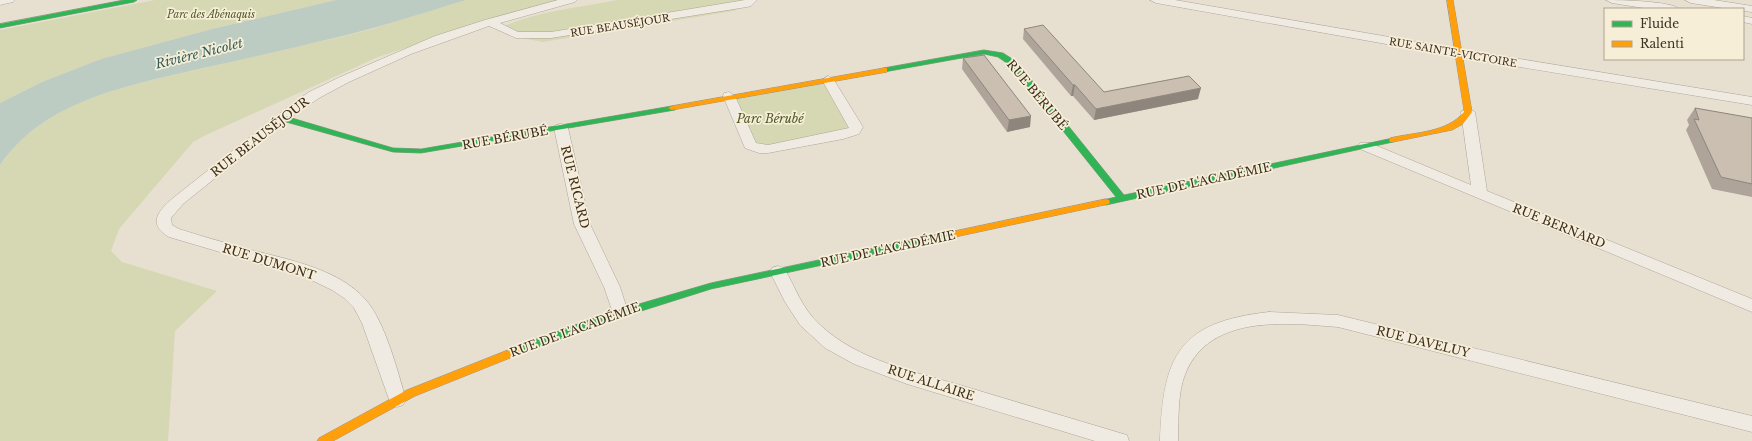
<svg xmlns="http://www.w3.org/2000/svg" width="1752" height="441" font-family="'Libre Baskerville',serif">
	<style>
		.green { fill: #d6d7b3 }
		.water { fill: #bcccc2 }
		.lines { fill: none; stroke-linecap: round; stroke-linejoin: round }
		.street-casing { stroke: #ada599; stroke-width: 1 }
		.fast-casing { stroke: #9c958a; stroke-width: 1 }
		.slow-casing { stroke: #9c958a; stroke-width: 1 }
		.street { fill: #efebe3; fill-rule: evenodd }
		.fast { fill: #30b455; fill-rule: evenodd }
		.slow { fill: #ff9f0a; fill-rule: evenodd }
		.wall { fill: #afa499 }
		.shaded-wall { fill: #8e867d }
		.building { fill: #cbbfb2; stroke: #8e867d }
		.labels { text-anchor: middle; stroke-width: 3.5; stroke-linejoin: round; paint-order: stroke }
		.far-park-label { font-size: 10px; font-style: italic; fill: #4d5a26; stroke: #f7eed8 }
		.far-street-label { font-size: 10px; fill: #3d2e20; stroke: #f7eed8 }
		.street-label { font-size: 12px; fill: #3d2e20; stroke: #f7eed8 }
		.park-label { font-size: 12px; font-style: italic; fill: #4d5a26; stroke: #f7eed8 }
		.water-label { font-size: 13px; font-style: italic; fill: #2f5d5a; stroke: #f7eed8 }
	</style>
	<rect width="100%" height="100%" fill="#e7e0d1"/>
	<path class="green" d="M155 0H336L212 29 101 59 42 82 0 103V30Z
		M466 0H559L531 7 378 57 206 135 193 142 119 229 111 251 122 262 217 291 175 331 168 441H0V165C47 98 131 85 205 68 250 57 296 47 341 37 383 27 424 12 466 0Z
		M617 0H746L745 7 733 11 543 42 527 39 501 31 500 28C536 11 578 8 617 0Z
		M828 80 856 127 759 149 729 96Z"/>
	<path class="water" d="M336 0H466C426 12 387 25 347 35 298 47 248 58 199 69 127 86 45 100 0 165V103L42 82 101 59 212 29Z"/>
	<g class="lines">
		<g class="street-casing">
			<path id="street" d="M0 0H15L13 2 0 5Z
				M558 0H577L575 2 500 23 518 32H551L745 0H757L751 6 747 7 551 38H516L489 26 411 54 349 82 319 98 290 118 183 204 171 218 172 225 179 229C201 236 222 242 244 248 284 259 336 267 365 299 385 321 398 372 406 400L403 405 397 407 391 405 362 323 354 308 344 298 332 290 305 277 169 237C147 224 158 211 173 198L288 107 309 92 340 77 435 36 485 20Z
				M1150 0H1175L1459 49 1752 97V105L1459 57 1156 3Z
				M1606 0C1619 0 1672 1 1679 9H1650L1612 3Z
				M1685 0H1714L1752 6V12L1743 11V9H1729L1691 3Z
				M1743 16 1752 18V24L1743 22Z
				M828 76 834 80 863 127 859 134 843 139 768 153H759L745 148 723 96 724 93 729 92 735 96 756 143 768 145 849 128 822 80Z
				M1468 108 1475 112 1487 191 1752 299V312L1360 149 1358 146 1360 143H1370L1471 185 1461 112Z
				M561 124 566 125 568 128 590 224 620 287 628 312 626 316 620 318 614 316 604 287 574 224 554 128 556 125Z
				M778 266 784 268C796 288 801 307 819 324 858 361 913 371 963 386 1015 402 1068 417 1120 433L1127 435 1129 441H1095L907 384 854 364 825 348 800 325 785 302 770 272 772 268Z
				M1269 312 1338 315 1752 416V432L1338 327C1287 323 1211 314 1186 372 1177 393 1179 419 1178 441H1160C1163 355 1179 322 1269 312Z"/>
		</g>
		<g class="fast-casing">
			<path id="fast" d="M124 0H137L134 2 0 28V24Z
				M984 50 1003 53 1017 62 1124 195 1393 138 1397 140 1393 142 1106 205 1103 204 1102 202 1103 200 1116 197 1011 66 998 57 984 54 884 72 880 70 884 68Z
				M672 106H675L676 108 675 110 421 153 393 152 279 120 278 118 282 116H285L393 148 421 149Z
				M955 231 960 234 958 236 711 289 616 319 516 355 512 354 511 351 512 348 608 313 711 283Z"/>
		</g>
		<g class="slow-casing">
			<path id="slow" d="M1447 0H1453L1472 112 1463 124 1452 130 1393 142H1390L1389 140 1390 138C1415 132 1447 133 1464 112Z
				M884 68H887V72L672 110 668 108 672 106Z
				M1106 199 1109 200 1110 202 1109 204 955 237 950 234 955 231Z
				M516 347 520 348 521 351 520 354 415 396 333 441H317L319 438 407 390Z"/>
		</g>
		<use href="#street" class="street"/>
		<use href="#fast" class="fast"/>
		<use href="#slow" class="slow"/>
	</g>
	<path class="wall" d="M1024 29 1104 92 1198 99 1094 120 1073 96H1071L1023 39Z
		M963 58 1030 127 1007 132 962 69Z
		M1695 108 1752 118V197L1712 189 1686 130 1689 125 1687 120Z"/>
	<path class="shaded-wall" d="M1073 85H1075L1073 96H1071Z
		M1201 88 1198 99 1094 120 1096 109Z
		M1031 116 1030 127 1007 132 1009 120Z"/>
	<path class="building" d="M1043 25 1104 92 1189 76 1201 88 1096 109 1075 85H1073L1024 29Z
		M984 55 1031 116 1009 120 963 58Z
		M1695 108 1752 118V184L1721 177 1694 119 1699 120Z"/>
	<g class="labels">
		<g class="far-park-label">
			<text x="211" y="18">Parc des Abénaquis</text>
		</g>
		<g class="far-street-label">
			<text transform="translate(620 25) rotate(-9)" y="4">RUE BEAUSÉJOUR</text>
			<text transform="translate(1453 52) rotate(10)" y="4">RUE SAINTE-VICTOIRE</text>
		</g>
		<g class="street-label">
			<text transform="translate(1037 95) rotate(50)" y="4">RUE BÉRUBÉ</text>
			<text transform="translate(260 137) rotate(-38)" y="4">RUE BEAUSÉJOUR</text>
			<text transform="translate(505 138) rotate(-10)" y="4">RUE BÉRUBÉ</text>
			<text transform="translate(1204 181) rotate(-12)" y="4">RUE DE L'ACADÉMIE</text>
			<text transform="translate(575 187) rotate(76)" y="4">RUE RICARD</text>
			<text transform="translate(1559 226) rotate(22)" y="4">RUE BERNARD</text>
			<text transform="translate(888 249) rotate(-12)" y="4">RUE DE L'ACADÉMIE</text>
			<text transform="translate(269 262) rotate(17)" y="4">RUE DUMONT</text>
			<text transform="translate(575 330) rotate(-20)" y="4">RUE DE L'ACADÉMIE</text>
			<text transform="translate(1423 342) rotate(14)" y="4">RUE DAVELUY</text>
			<text transform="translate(931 383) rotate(18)" y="4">RUE ALLAIRE</text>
		</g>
		<g class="park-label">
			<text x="770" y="123">Parc Bérubé</text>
		</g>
		<g class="water-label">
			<text transform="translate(199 53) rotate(-14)" y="5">Rivière Nicolet</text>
		</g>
	</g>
	<rect x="1604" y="8" width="140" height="52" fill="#f7eed8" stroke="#ada18e"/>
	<rect x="1612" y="21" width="20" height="6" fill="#30b455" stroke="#ada18e"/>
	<text x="1640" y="28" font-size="12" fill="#3d2e20">Fluide</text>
	<rect x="1612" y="41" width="20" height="6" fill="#ff9f0a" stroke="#ada18e"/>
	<text x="1640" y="48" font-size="12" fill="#3d2e20">Ralenti</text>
</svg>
